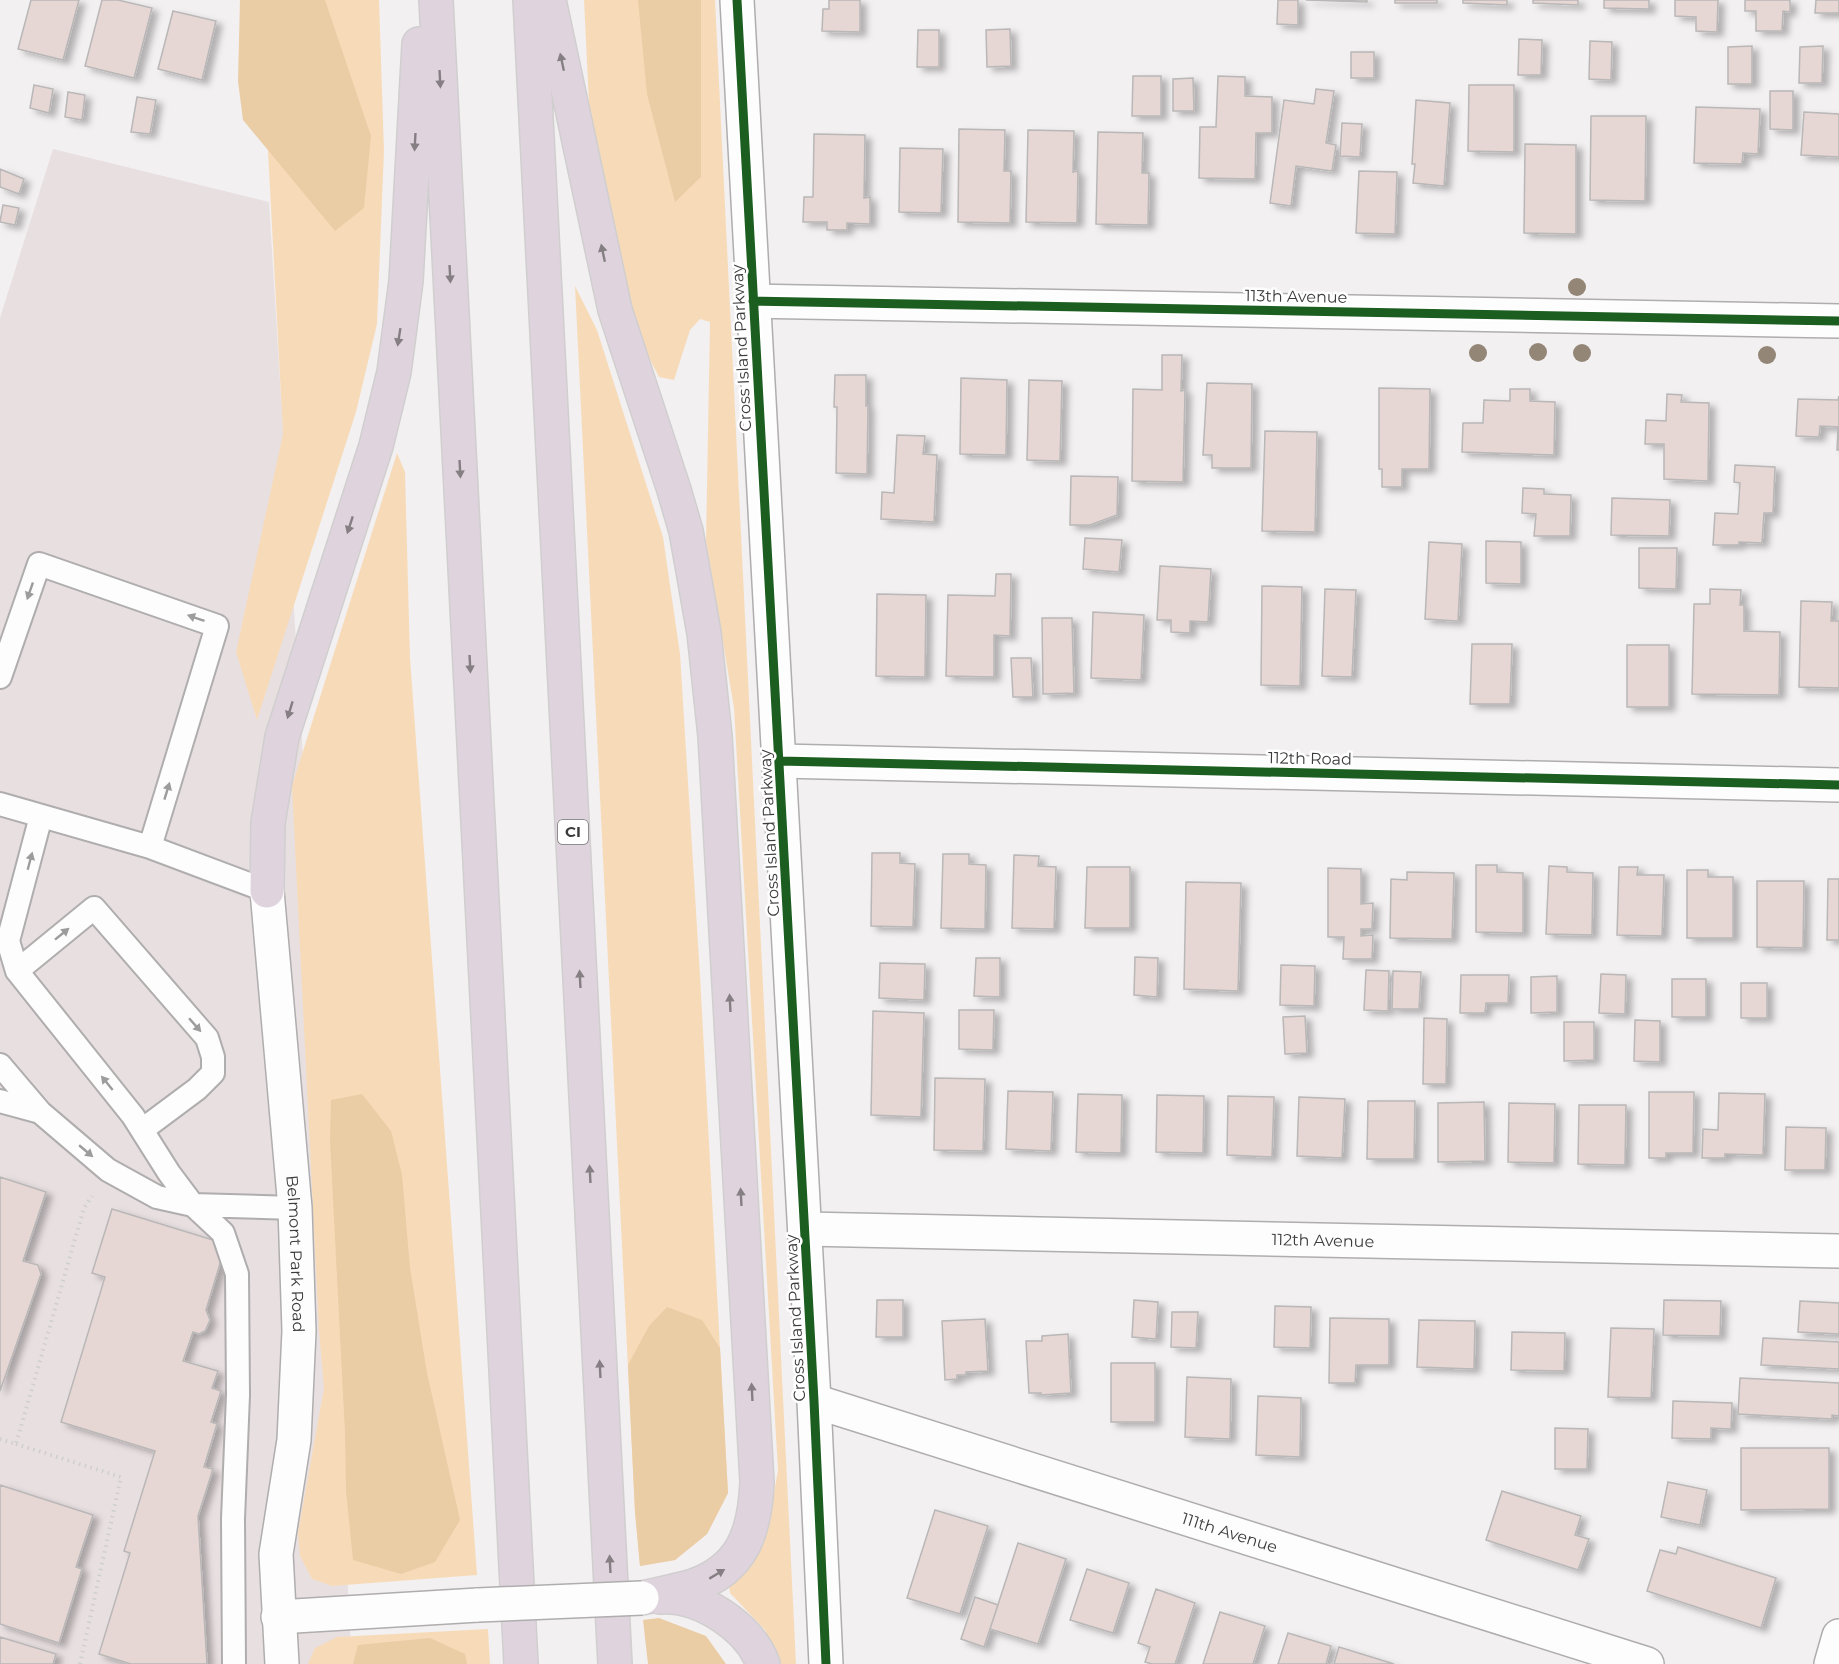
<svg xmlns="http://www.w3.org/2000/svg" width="1839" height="1664" font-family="Montserrat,sans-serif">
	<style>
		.built { fill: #e8dfe1 }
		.green { fill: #f7dbb9 }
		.forest { fill: #eacca5 }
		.building { fill: #e6d7d4; stroke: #b9b7b7; stroke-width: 1.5; filter: url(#shadow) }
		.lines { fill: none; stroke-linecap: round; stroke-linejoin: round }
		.service-casing { stroke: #afadad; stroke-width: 26 }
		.minor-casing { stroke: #afadad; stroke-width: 36 }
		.motorway-casing { stroke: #d0cecf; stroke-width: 36 }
		.path { stroke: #cfcfcf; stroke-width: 4; stroke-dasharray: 1.5 4.5; stroke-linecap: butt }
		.service { stroke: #fdfdfd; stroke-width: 22 }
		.minor { stroke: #fdfdfd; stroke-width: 33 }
		.motorway { stroke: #dfd4dd; stroke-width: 33 }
		.minor-bridge-casing { stroke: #afadad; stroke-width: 36; stroke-linecap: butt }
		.minor-bridge { stroke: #fdfdfd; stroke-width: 33 }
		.cycleway-casing { stroke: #fff; stroke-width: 13 }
		.cycleway { stroke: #1b5e20; stroke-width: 9 }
		.tree { fill: #948676 }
		.oneway { fill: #857f83 }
		.oneway2 { fill: #9c9c9c }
		.labels { text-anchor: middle; stroke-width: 5; stroke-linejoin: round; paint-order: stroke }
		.shield { fill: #fff; stroke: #767575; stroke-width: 1.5 }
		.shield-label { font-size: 15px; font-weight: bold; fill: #3c3a3a }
		.street-label { font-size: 16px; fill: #3c3a3a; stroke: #fff }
	</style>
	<defs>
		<filter id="shadow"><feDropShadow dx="6" dy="4" stdDeviation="3" flood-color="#0004"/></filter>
	</defs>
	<rect width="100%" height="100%" fill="#f3f0f1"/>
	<path class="built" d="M53 149 269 202 304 773 352 1664H0V318Z"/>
	<path class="green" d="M260 0H379L384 151 377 324 356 412 257 720 236 652 283 434Z
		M584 0H715L796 1664H776L765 1630 730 1593 729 1587 765 1538 778 1471 734 708 706 541 710 322 700 319 690 330 674 380 659 377 624 309 590 124Z
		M575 286 597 330 663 537 680 654 700 975 720 1348 728 1493 707 1534 675 1560 640 1566 635 1512Z
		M397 453 405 472 410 658 477 1575 332 1586 312 1579 300 1556 298 1533 324 1388 319 1330 292 786Z
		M488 1629 490 1664H308L315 1648 337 1637Z"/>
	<path class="forest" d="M240 0H325L371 136 364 208 335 231 243 120 238 81Z
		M638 0H701V177L675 202 647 94Z
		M362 1094 391 1131 402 1175 410 1268 427 1373 460 1520 435 1562 401 1574 353 1560 346 1491 345 1433 330 1140 331 1100Z
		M667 1307 702 1320 720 1348 728 1493 707 1534 675 1560 640 1566 635 1512 628 1365 649 1326Z
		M659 1618 706 1636 726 1664H648L643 1620Z
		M430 1638 465 1654 467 1664H353L358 1645Z"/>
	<path class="building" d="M31 0H79L63 60 18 49Z
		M102 0H118L152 8 134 78 85 66Z
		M829 0H860V32L822 31 823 9H829Z
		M1278 0H1298V25L1277 24Z
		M1306 0H1367V2Z
		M1395 0H1437V3H1395Z
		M1463 0H1507V5L1463 3Z
		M1533 0H1578V5L1533 3Z
		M1604 0H1649V9L1604 8Z
		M1675 0H1718L1717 32 1696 31V17L1675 16Z
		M1745 0H1790V12L1783 11 1782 31H1756V11H1745Z
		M1816 0H1839V13H1815Z
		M173 11 216 21 202 80 158 69Z
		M1010 29 1011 66 987 67 986 30Z
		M918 30H939V67H917Z
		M1519 39 1542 40 1541 75H1518Z
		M1590 41 1612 42 1611 80 1589 79Z
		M1752 46V84H1728V47Z
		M1823 46 1822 83H1799L1800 47Z
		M1351 52H1374V78H1351Z
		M1133 76H1161V116H1132Z
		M1218 76 1245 77V96L1272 97V133H1256L1255 179 1199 178 1200 127H1216Z
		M1193 78 1194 111H1173V79Z
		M34 85 53 89 49 113 30 108Z
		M1469 85H1514V152L1468 151Z
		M1316 89 1334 91 1326 143 1336 145 1332 171 1296 166 1291 206 1270 203 1284 100 1314 104Z
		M1770 91H1793V130L1770 129Z
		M68 92 85 95 82 120 65 117Z
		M137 97 156 100 150 134 131 132Z
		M1416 100 1450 103 1444 186 1413 183 1415 164H1412Z
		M1696 107 1760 109 1758 154 1743 153 1742 164 1694 163Z
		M1804 112 1839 114V157L1801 155Z
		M1591 116H1646L1645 201 1590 200Z
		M1342 123 1362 124 1360 157 1340 156Z
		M959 129 1005 130 1004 171H1011L1010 223 958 222Z
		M1028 130 1074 131 1073 172 1078 171 1077 223 1026 222Z
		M1098 132 1143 133 1142 173H1149L1148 225 1096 224Z
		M814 134 865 135 864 198 870 197V224L847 223V230H827V222H803L804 197H813Z
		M1525 144 1576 145V234L1524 233Z
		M900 148 943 149 941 213 899 212Z
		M0 169 24 179 19 194 0 187Z
		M1359 171 1397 172 1395 234 1356 233Z
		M3 205 19 208 15 225 0 222Z
		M1162 355H1182L1181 391 1185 390 1183 482 1132 481 1133 389 1162 390Z
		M835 375H866V406H868L867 474 836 473 837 407H834Z
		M961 378 1007 380 1006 455 960 454Z
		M1029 380 1062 381 1060 461 1027 460Z
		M1207 383 1252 384 1251 468H1212V455H1203Z
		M1379 388 1430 389 1429 469H1402V487H1382V469H1379Z
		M1510 389H1530V401L1555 402 1554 455 1462 452 1463 423H1483L1484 400 1510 401Z
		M1667 394 1682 395 1681 402 1709 403 1708 481 1664 479V444H1645L1646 420 1666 421Z
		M1839 396V450H1837L1838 427 1820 426 1819 437 1796 436 1798 399 1838 400Z
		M1265 431 1317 432 1315 532 1262 531Z
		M897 435 925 436 923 454 937 455 934 522 881 519 882 492 894 493Z
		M1735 465 1775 467 1773 513H1764L1762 543 1739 542V545H1713L1715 513 1738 514 1740 483 1734 482Z
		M1071 476 1118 477 1117 515 1090 525H1070Z
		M1523 488 1544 489V494L1571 495 1570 536H1534L1536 514 1522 513Z
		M1612 498 1670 500 1669 536 1611 535Z
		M1085 538 1122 540 1119 572 1083 569Z
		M1486 541 1521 542V584L1486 583Z
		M1429 542 1462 544 1458 621 1425 619Z
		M1639 548H1677L1676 589 1639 588Z
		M1160 566 1211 569 1208 622 1190 621V633L1171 632V620H1157Z
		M996 574H1011L1010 636 994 635V677L946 676 948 595 995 596Z
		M1262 586 1302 587 1300 686 1261 685Z
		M1325 589 1356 590 1352 677 1322 676Z
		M1710 589 1741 590 1740 605H1744V631L1780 632 1779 695 1692 694 1694 604H1710Z
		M877 594 926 595 925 677 876 676Z
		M1801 601 1832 602 1831 621H1839V688L1799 687Z
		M1093 612 1144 615 1141 680 1091 678Z
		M1042 618H1072L1074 693 1043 694Z
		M1472 644H1512L1510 704H1470Z
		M1627 645H1669V707H1627Z
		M1011 658H1031L1033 697H1013Z
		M872 853H900V863L915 864 913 927 871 926Z
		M943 854H969V864L986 865 985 929 941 928Z
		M1014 855 1039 856 1038 866 1056 867 1054 929 1012 928Z
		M1476 865H1497V872L1523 873V933L1476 932Z
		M1549 866 1567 867V872L1593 873 1592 935 1546 934Z
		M1087 867H1130V928H1085Z
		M1619 867H1638L1637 875H1664L1662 936 1617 935Z
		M1328 868 1361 869V904L1373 903 1372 929H1361V936L1373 935 1372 959H1343L1344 937H1328Z
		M1687 870H1708V877H1733V938H1687Z
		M1407 872 1454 873 1452 939 1390 938 1391 879 1407 880Z
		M1828 879H1839V940H1827Z
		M1757 881H1804L1803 948 1757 947Z
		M1186 882 1241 883 1238 991 1184 989Z
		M1135 957 1158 958 1157 997 1134 995Z
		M976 958H1000V997L974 996Z
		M880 963 925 964 924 1000 879 998Z
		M1281 965 1315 966 1314 1006 1280 1005Z
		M1366 970 1389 971 1388 1011 1364 1010Z
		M1393 971 1421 972 1419 1009H1392Z
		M1601 974 1626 975 1625 1014 1599 1013Z
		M1461 975H1509L1508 1003H1486L1485 1013H1460Z
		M1557 976V1012L1531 1013V977Z
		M1672 979H1706V1017H1672Z
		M1741 983H1767V1018H1741Z
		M959 1010H994L993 1050 959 1049Z
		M873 1011 924 1013 921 1117 871 1115Z
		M1305 1016 1307 1053 1285 1054 1283 1017Z
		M1424 1018 1447 1019 1446 1084H1423Z
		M1635 1020 1660 1021V1062L1634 1061Z
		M1564 1022H1594V1060L1564 1061Z
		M935 1078 985 1079 983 1151 934 1150Z
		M1008 1091 1053 1092 1051 1151 1006 1149Z
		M1649 1092H1694L1693 1153H1666V1158H1649Z
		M1719 1093 1765 1094 1763 1155 1725 1154V1158H1702L1703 1129 1718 1130Z
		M1078 1094 1122 1095 1121 1153 1076 1152Z
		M1157 1095 1204 1096 1203 1153 1156 1152Z
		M1228 1096 1274 1097 1272 1157 1227 1155Z
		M1299 1097 1345 1099 1342 1158 1297 1156Z
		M1368 1101H1415L1414 1159H1367Z
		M1484 1102 1485 1161 1438 1162V1103Z
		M1509 1103 1555 1104 1554 1163 1508 1162Z
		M1579 1105H1626L1625 1165 1578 1164Z
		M1786 1127 1826 1128 1825 1170H1785Z
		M0 1177 46 1192 23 1261 38 1265 41 1274 0 1391Z
		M112 1209 226 1244 206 1310 210 1320 205 1331 199 1334 193 1332 183 1361 218 1371 212 1388 221 1391 211 1422 217 1424 204 1467 213 1469 198 1516 207 1664H131L99 1654 130 1553 124 1551 155 1451 61 1422 105 1277 92 1273Z
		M877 1300H903V1337H876Z
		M1134 1300 1158 1302 1156 1339 1132 1337Z
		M1664 1300 1721 1301 1720 1336 1663 1335Z
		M1800 1301 1839 1303V1334L1798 1332Z
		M1275 1306 1311 1307 1310 1348 1274 1347Z
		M1172 1312H1198L1196 1348 1171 1347Z
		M1330 1318 1389 1319V1365H1356L1355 1383H1329Z
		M985 1319 988 1371 966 1372V1375H957V1379L945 1380 942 1321Z
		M1419 1320 1475 1321 1474 1369 1417 1367Z
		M1611 1328 1654 1329 1651 1398 1608 1397Z
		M1512 1332 1565 1333 1564 1371 1511 1370Z
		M1068 1334 1071 1393 1041 1395V1393H1029L1026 1341H1042V1336Z
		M1763 1338 1839 1342V1369L1761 1365Z
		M1111 1363H1155V1422H1111Z
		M1187 1377 1231 1379 1230 1439 1185 1437Z
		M1740 1378 1839 1383V1416L1832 1415V1419L1738 1414Z
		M1258 1396 1301 1398 1300 1457 1256 1455Z
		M1673 1401 1732 1403 1731 1429 1711 1428V1439L1672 1438Z
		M1555 1428 1588 1429 1587 1469H1555Z
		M1741 1448H1829V1509L1741 1510Z
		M1668 1482 1707 1490 1700 1525 1661 1517Z
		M0 1485 93 1515 76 1567 82 1569 59 1643 0 1624Z
		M1502 1491 1581 1516 1575 1535 1589 1539 1578 1570 1486 1540Z
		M935 1510 988 1526 960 1614 907 1598Z
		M1018 1543 1066 1559 1038 1644 990 1629Z
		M1678 1547 1776 1578 1761 1628 1647 1591 1660 1550 1676 1554Z
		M1087 1569 1129 1583 1113 1633 1070 1620Z
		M1156 1589 1195 1603 1175 1664H1152L1145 1662 1150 1647 1138 1643Z
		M975 1597 998 1605 984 1647 961 1639Z
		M1220 1612 1265 1626 1253 1664H1203Z
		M1288 1633 1331 1646 1326 1664H1278Z
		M0 1637 56 1654 53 1664H0Z
		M1339 1647 1394 1664H1334Z"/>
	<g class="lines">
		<g class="service-casing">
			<path id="service" d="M0 677 39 564 217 626 150 847
				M0 804 150 847 267 891
				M41 816 8 941 17 971 133 1116 169 1173 193 1205 223 1233 237 1274 238 1395 233 1519 234 1664
				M17 971 94 908 207 1038 213 1057V1073L197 1089 142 1130
				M0 1065 40 1112 108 1170 157 1197 193 1205 295 1208
				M0 1101 40 1112"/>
		</g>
		<g class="minor-casing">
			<g id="minor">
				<path d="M737 0 814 1401 826 1664"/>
				<path d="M753 301 1839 321"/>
				<path d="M780 761 1839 785"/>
				<path id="s1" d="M267 891 295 1208 299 1331 294 1440 276 1554 282 1664"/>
				<path id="s2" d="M805 1229 1839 1251"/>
				<path id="s3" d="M814 1401 1647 1664"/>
				<path d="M278 1617 478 1605"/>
				<path d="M1831 1664 1839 1636"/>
			</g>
		</g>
		<g class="motorway-casing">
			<path id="motorway" d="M436 0 521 1664
				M530 0 615 1664
				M549 0 615 310 674 490 686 531 704 633 715 736 757 1482C755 1531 743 1569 693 1586 676 1591 659 1594 642 1598
				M267 891 268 823 282 737 376 446 394 372 406 281 419 44
				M660 1597C700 1594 750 1627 763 1664"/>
		</g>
		<path class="path" d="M0 1439 16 1444 84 1208 92 1196
			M16 1444 121 1477 80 1664"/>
		<use href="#service" class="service"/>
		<use href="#minor" class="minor"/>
		<use href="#motorway" class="motorway"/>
		<g class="minor-bridge-casing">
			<path id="minor-bridge" d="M478 1605 642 1598"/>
		</g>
		<use href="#minor-bridge" class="minor-bridge"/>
		<g class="cycleway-casing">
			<path id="cycleway" d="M737 0 814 1401 826 1664
				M753 301 1839 321
				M780 761 1839 785"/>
		</g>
		<use href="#cycleway" class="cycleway"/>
	</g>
	<g class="tree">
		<circle cx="1577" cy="287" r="9"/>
		<circle cx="1538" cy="352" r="9"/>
		<circle cx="1478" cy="353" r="9"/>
		<circle cx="1582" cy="353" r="9"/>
		<circle cx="1767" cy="355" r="9"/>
	</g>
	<defs><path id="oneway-solid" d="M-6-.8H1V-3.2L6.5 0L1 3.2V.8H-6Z" transform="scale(1.5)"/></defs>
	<g class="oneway">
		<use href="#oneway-solid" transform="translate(562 62) rotate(-102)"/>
		<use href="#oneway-solid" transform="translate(440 79) rotate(87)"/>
		<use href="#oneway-solid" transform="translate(415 142) rotate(93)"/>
		<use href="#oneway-solid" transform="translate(603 253) rotate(-102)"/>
		<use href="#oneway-solid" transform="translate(450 274) rotate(87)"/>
		<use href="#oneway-solid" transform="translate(399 337) rotate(99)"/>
		<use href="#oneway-solid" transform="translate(460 469) rotate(87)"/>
		<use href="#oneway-solid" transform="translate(350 525) rotate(108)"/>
		<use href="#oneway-solid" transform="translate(470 664) rotate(87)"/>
		<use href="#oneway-solid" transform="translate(290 710) rotate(107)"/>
		<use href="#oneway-solid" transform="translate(580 979) rotate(-93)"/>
		<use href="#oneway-solid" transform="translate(730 1003) rotate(-93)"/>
		<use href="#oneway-solid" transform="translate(590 1174) rotate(-93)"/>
		<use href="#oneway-solid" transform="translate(741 1197) rotate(-93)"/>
		<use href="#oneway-solid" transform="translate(600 1369) rotate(-93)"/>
		<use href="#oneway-solid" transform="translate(752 1392) rotate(-93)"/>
		<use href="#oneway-solid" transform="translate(610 1564) rotate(-93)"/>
		<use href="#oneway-solid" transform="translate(717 1574) rotate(-31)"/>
	</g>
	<g class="oneway2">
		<use href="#oneway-solid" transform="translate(30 591) rotate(109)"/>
		<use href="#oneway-solid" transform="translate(196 618) rotate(-161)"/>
		<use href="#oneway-solid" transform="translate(167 791) rotate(-73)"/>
		<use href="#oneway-solid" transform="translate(30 861) rotate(-75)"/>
		<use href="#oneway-solid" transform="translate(62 934) rotate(-39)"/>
		<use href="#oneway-solid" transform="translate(195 1025) rotate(49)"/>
		<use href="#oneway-solid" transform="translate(107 1083) rotate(-129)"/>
		<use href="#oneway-solid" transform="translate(86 1151) rotate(40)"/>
	</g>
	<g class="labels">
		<rect class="shield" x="558" y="820" width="30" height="24" rx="4.5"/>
		<g class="shield-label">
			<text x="573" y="837">CI</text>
		</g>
		<g class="street-label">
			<text transform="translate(1296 296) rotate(1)" y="6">113th Avenue</text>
			<text transform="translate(741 348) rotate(-93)" y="6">Cross Island Parkway</text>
			<text transform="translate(1310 758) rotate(1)" y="6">112th Road</text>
			<text transform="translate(769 833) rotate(-93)" y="6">Cross Island Parkway</text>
			<text dy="6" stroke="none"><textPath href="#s2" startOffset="518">112th Avenue</textPath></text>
			<text dy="6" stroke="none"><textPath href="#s1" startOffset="364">Belmont Park Road</textPath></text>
			<text transform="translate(795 1318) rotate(-93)" y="6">Cross Island Parkway</text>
			<text dy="6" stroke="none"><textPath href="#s3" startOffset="436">111th Avenue</textPath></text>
		</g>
	</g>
</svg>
